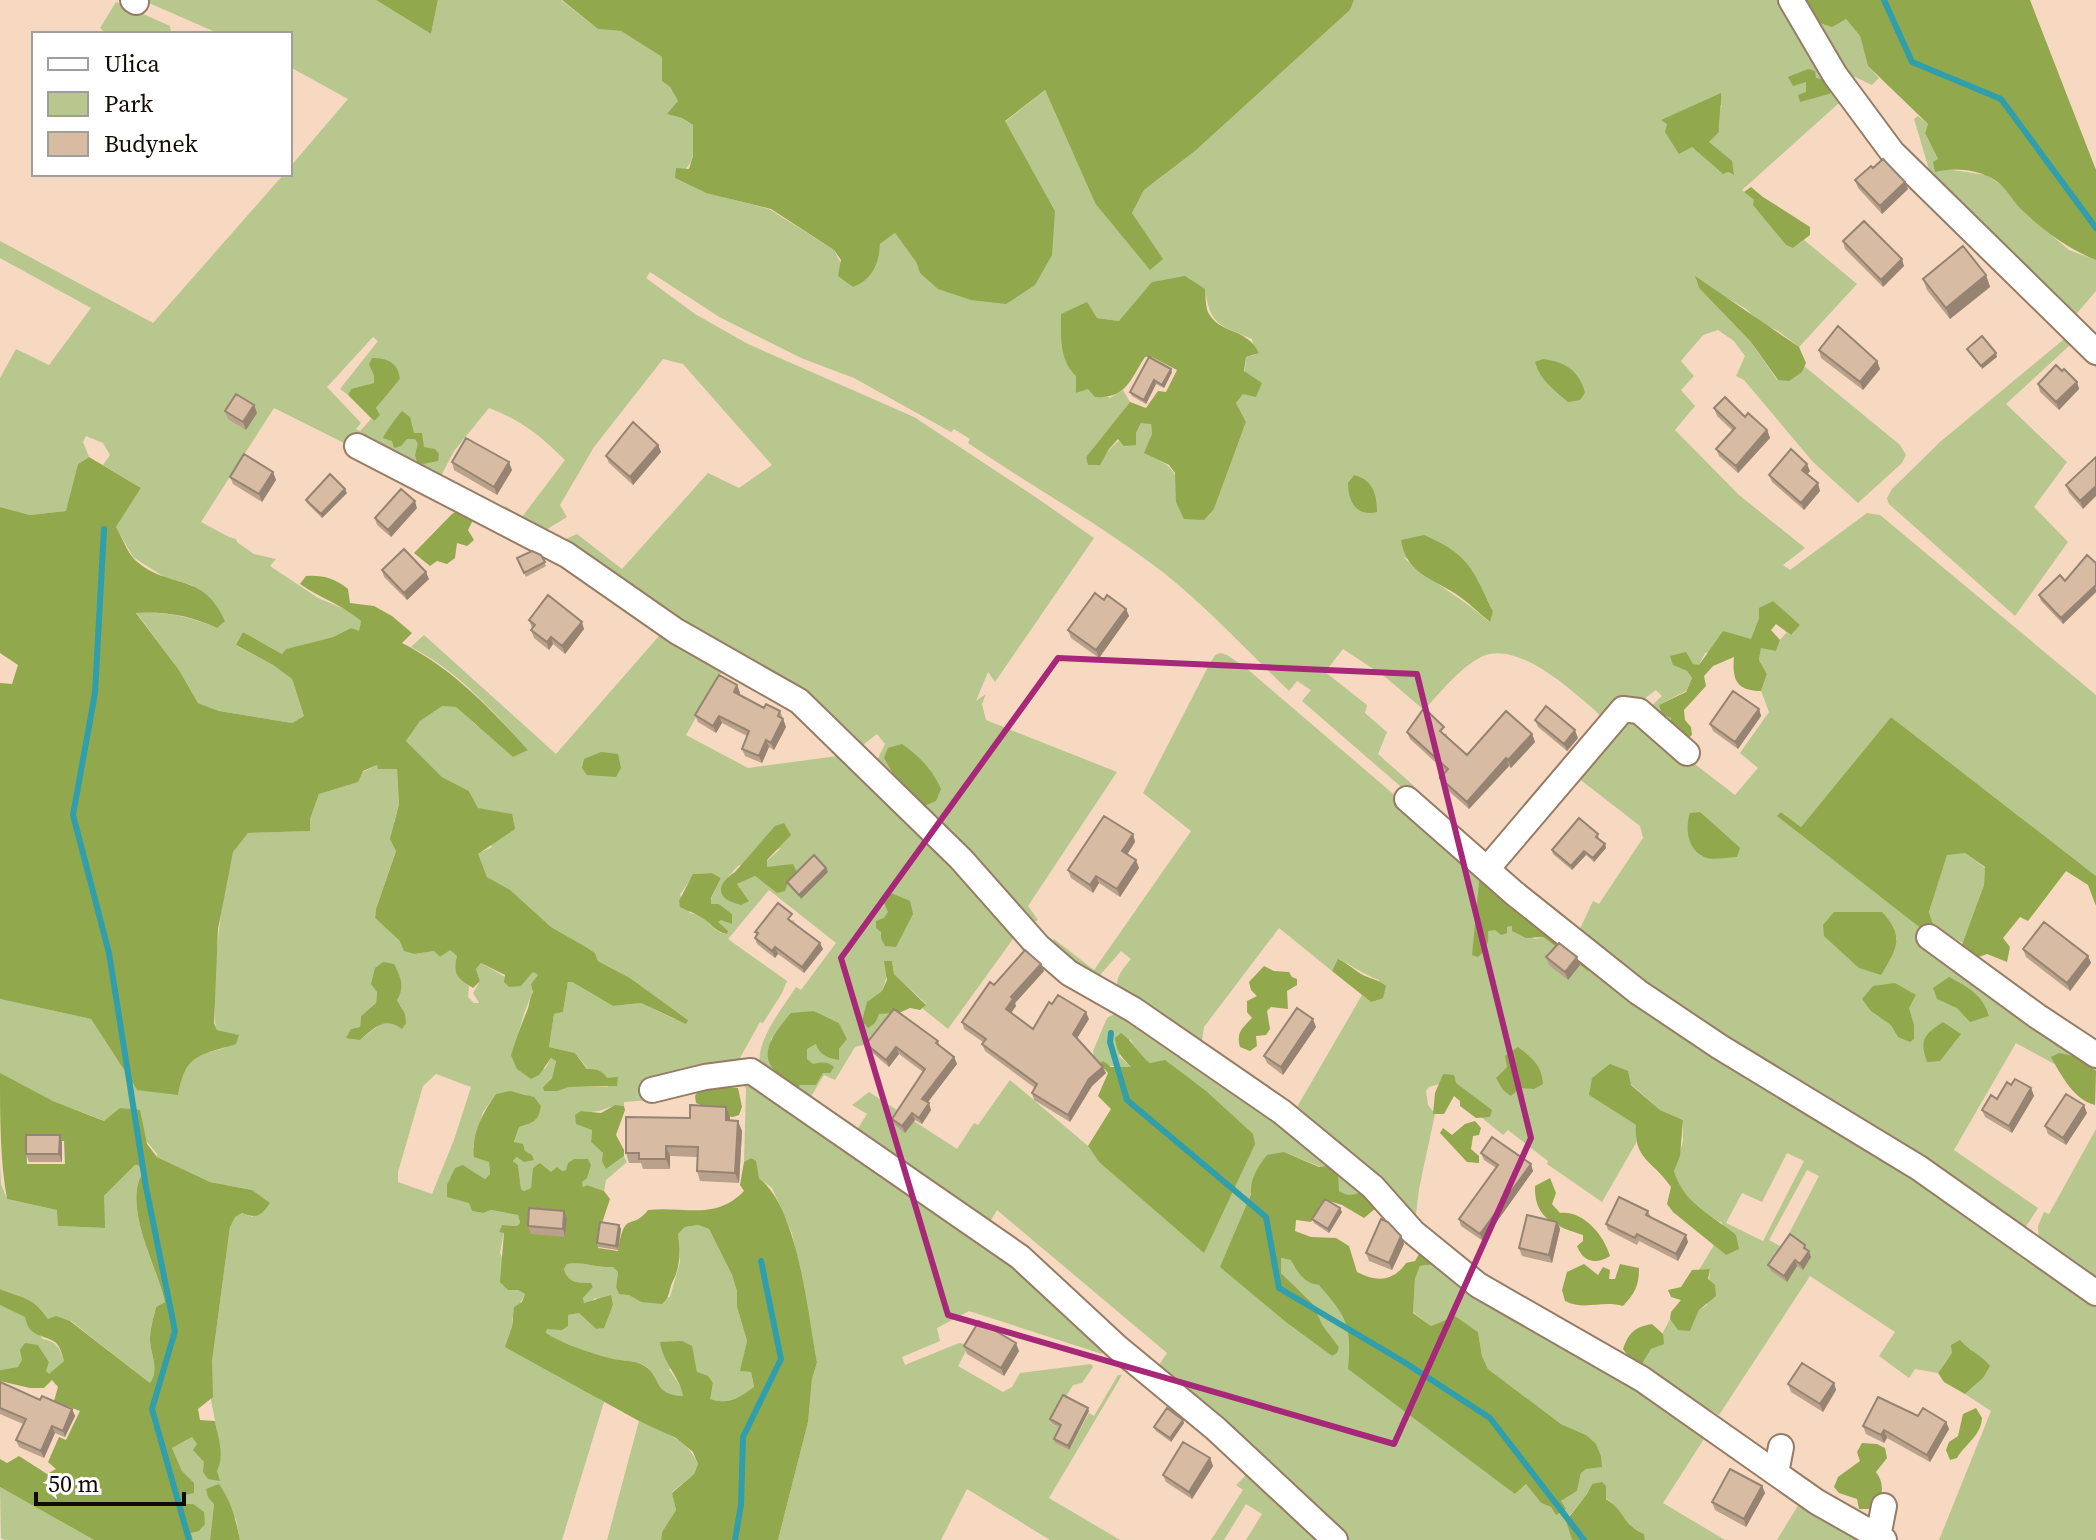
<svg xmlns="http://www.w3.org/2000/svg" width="2096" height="1540" font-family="'Source Serif 4',serif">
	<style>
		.green { fill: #b7c78e; fill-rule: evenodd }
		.forest { fill: #92a84c; fill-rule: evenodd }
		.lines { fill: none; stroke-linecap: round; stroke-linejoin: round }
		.stream { stroke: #309fab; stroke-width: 6 }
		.minor-casing { stroke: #967c65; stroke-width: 28 }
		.minor { stroke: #fff; stroke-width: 24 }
		.wall { fill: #b9a18c }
		.shaded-wall { fill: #968372 }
		.building { fill: #d7bba3; stroke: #968372; stroke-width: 2 }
		.marked { fill: none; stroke: #a72879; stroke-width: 6; stroke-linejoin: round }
	</style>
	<rect width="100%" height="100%" fill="#f6d9c0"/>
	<path class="green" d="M142 0H376L431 34 438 0H561L598 29 621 31 662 57V81L670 87 678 101 668 114 682 118 693 125C694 150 698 163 675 178L704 192 769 209 834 250 853 287C873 279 875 264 880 244L895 233 916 262 920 273 1055 211 1005 122 1045 90 1095 203 1162 259 1132 213 1144 190 1195 151 1350 10 1354 0H1786L1839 103 1742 190 1754 200V205L1786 245 1793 248 1804 240 1857 284 1799 347 1778 331 1761 323 1746 309 1696 280 1699 288 1751 342 1777 380 1802 372 1804 366 1900 445 1906 455 1902 463 1858 503 1813 462 1744 380 1736 376 1745 356 1734 341 1718 330 1703 335 1681 361 1694 376 1681 390 1695 406 1675 430 1739 495 1805 548 1783 565 1790 570 1867 513 1880 515 2096 695V876L1891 717 1801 827 1781 812 1778 816 2096 1064V1071L2078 1057H2052L2056 1065 2016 1043 1954 1150 2038 1208 2023 1231 1718 1042 1578 933 1593 901 1599 904 1643 838 1640 826 1573 774 1612 726C1585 702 1522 639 1483 656 1460 667 1441 692 1424 710L1384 676 1343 649 1325 672 1367 705 1365 713 1387 732 1378 754 1414 786 1407 792 1302 701 1311 690 1297 681 1289 691C1243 647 1199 598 1148 561 1091 519 1028 484 968 443L970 439 954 429 951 432 854 378 801 358 721 318 650 272 646 278 695 314 748 344 914 417 1034 496 1094 538 995 682 988 672 976 701 986 694 982 704 986 720 1117 772 1028 906 1038 920 1034 922 1021 919 874 767 885 744 877 734 864 744 858 754 565 547 566 539 577 534 622 569 708 473 739 488 772 465 683 364 663 359 594 447 560 505 567 517 544 531 499 513 505 506 522 517 565 460C539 435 523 421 489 408L454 451 441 476 452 482 449 488 356 449 274 408 201 522 229 537 236 539 237 542 254 554 276 559 270 566 318 598 349 611 361 621 359 632 351 628 333 637 286 649 282 654 243 632 237 646 273 665 292 679 304 716 292 723 219 711 198 703 179 670 136 612C165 612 190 616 217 628L192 585 164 577 133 557 116 527 141 488 103 465 110 455 103 443 86 436 83 442 89 457 78 464 67 511 30 515 0 507V378L16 349 49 365 91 308 0 258V241L153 323 284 174H290V167L348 99 290 67V34H220ZM1722 105 1718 119V132L1709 142 1733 175 1728 172 1722 173 1692 147 1666 133 1667 124ZM1205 289C1210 326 1220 325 1252 339L1255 355 1246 357 1243 394 1236 403 1246 422 1214 509 1176 501C1181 469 1170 466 1145 453L1152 434 1151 423H1141L1136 433C1117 439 1110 447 1100 464L1086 457 1130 402 1123 390 1110 398 1088 388 1077 393 1076 376 1097 318 1119 321ZM373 337 378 341 340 389 348 395 351 389 374 384V376L370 364 400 379 376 408 374 421 371 419 360 431 356 429 361 423 327 387ZM1403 557 1484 593 1493 611 1489 622C1462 597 1430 582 1403 557ZM1759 618 1800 625 1790 635 1787 632 1780 640 1776 650 1761 647 1759 660 1767 674 1761 691 1769 712 1740 753 1758 768 1735 795 1622 708 1635 706 1656 690 1662 696 1649 708 1671 730V718L1659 705 1686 691 1692 678 1687 671 1673 665H1699L1705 653 1751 640ZM1823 925 1897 938 1888 963Z
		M116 2 170 26 171 34H107L100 28Z
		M1846 19 1860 36 1868 66 1879 78 1872 85 1855 77 1849 80 1817 22Z
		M1918 116 1928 124 1925 133 1938 159 1947 169 1986 175 2003 186 2024 212 2069 250 2096 260V291L2071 320 1931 176 1914 119Z
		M2069 335 2096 361V368L2071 344 2006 404 2067 462 2034 507 2068 542 2015 616 1889 504 1887 498 1892 489 1940 442Z
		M666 628 724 668 686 735 748 768 845 755 1018 932 948 1029 922 1008 926 1004 894 974 892 961 882 991 868 1002 879 1014 897 1013 868 1049 863 1045 855 1047 835 1080 824 1075 810 1098 798 1088 800 1085H816L823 1073 807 1059V1049L816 1044C818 1054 829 1059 839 1060V1049L847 1039 839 1023 814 1011 784 1021 779 1032 771 1039 774 1073 760 1069C755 1040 781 1011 796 987L801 990 836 943 769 890 728 939 787 981 782 993 763 1023 760 1022 740 1058 744 1062 748 1058 747 1062 650 1100 624 1102V1106C605 1104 604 1115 581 1111L592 1130 591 1142 603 1153 606 1169 624 1156 627 1162 606 1180 604 1191 587 1185 583 1187 582 1182 566 1170 534 1177 531 1188 524 1191 521 1189 518 1165 513 1161 524 1151 514 1143 519 1127C533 1123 539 1121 541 1106 530 1091 513 1091 496 1094L483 1112 473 1147 489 1162 490 1174 485 1179 463 1165 469 1203 473 1211 483 1213 491 1210 518 1215 520 1223 517 1226 502 1225 499 1232H504L500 1253 518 1290 525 1294 512 1319V1326L581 1387 604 1402 562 1540H240L236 1519 214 1504 210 1540H193L183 1504 185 1495 182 1471 172 1448 192 1437 217 1471V1431L211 1400 212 1362 230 1227 234 1217 242 1213 253 1217 252 1190 210 1182 157 1157V1154L120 1109 105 1121 53 1101 0 1074V999L91 1019 137 1090 182 1073 197 1055 225 1048 238 1035 217 1030C208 1010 223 875 233 852 236 845 243 839 248 833L309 831 310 819 319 794 377 765 378 769H397L399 804 394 822 396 850 376 909 375 918 415 954 434 951 440 957 450 949 457 956C453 971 456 978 469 986L468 997 474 1003H479L473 993 480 981 476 969 481 963 521 986 533 972 538 975C533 994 522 1014 519 1033L545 1069 551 1058 556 1060 552 1078 543 1087H608L607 1078 588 1069 575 1053 549 1047 554 1014 563 1012 568 982H572L613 1006 641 1003 674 1019 688 1020 630 978 598 961 595 953 586 947 551 927 510 891 487 877 477 854 492 847 478 808 469 791 442 777 406 741 420 721 442 705 457 707 476 725 528 750C494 712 457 670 411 647L424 635 556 754ZM781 848 767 861V868L797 873 777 893 755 876 737 884 749 901 728 877 738 866ZM712 873 721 878 711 899V904H719L732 914 717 922 727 934C715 933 711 924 702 917 699 914 694 914 690 913L680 895 694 874ZM377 992 397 1000 401 1007 392 1022 382 1023 360 1040 351 1029 360 1027 361 1016 376 1003ZM436 1074 471 1087 454 1140 432 1194 398 1182V1172L423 1086Z
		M1220 653 1227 655 1246 668 1398 798 1480 873 1488 939V930L1512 926 1535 939 1543 937 1588 971 1591 970 1872 1146 2096 1304V1540H1939L1991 1411 1965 1394 1983 1378 1971 1349C1953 1347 1947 1360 1938 1373L1915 1369 1909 1378 1879 1356 1895 1332 1810 1276 1719 1415 1639 1369 1651 1349 1656 1346 1671 1317 1670 1320 1690 1331 1699 1310 1707 1305 1710 1269 1699 1270 1714 1245 1726 1255 1722 1223 1703 1212 1678 1186 1674 1171 1683 1141V1120L1660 1110 1631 1084 1589 1095 1636 1125V1143L1602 1202 1547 1164 1548 1161 1508 1130 1503 1135 1481 1117H1490L1491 1110 1443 1074 1439 1084 1429 1087 1426 1091 1428 1105 1435 1114 1419 1189 1415 1222 1293 1114 1362 995 1371 1002 1379 980C1364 975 1353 966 1339 959L1332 971 1279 928 1204 1027 1201 1048 1118 994C1114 979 1121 971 1131 959L1121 951 1094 982 1050 944 1054 939 1094 970 1191 831 1143 793 1209 665 1215 655ZM1787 1153 1804 1161 1763 1241 1726 1223 1742 1193 1762 1202ZM1807 1170 1819 1176 1782 1247 1769 1240Z
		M1965 853 1985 868 1984 885 1963 943 1934 927 1929 912 1947 854Z
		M1123 1009 1366 1189C1356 1195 1349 1197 1338 1191V1174L1284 1152 1251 1186V1193L1221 1267 1287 1323 1332 1356 1339 1347 1323 1326 1312 1303 1281 1273V1258L1292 1260C1301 1277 1306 1274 1319 1285 1337 1299 1347 1321 1351 1341L1515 1494 1526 1484 1541 1503 1551 1507 1556 1514 1561 1501 1577 1491 1581 1473 1586 1469V1435L1561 1424 1488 1369 1482 1356 1478 1332 1455 1316 1431 1326 1413 1312 1415 1279 1420 1266 1437 1264 1709 1431 1663 1503 1725 1540H1645L1644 1534C1621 1524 1625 1511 1606 1498V1486L1592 1484 1587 1494 1566 1520 1572 1540H1340L1218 1428 855 1133 867 1114 852 1105 869 1092 957 1149 974 1123 978 1125 1010 1080 1088 1146 1099 1162 1204 1252 1212 1099 1205 1090 1165 1061 1150 1063 1140 1055 1130 1039 1119 1056 1131 1067 1128 1069 1100 1064 1094 1058 1093 1051 1107 1018ZM997 1210 1167 1353 1157 1368 988 1225Z
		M747 1078 1000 1249 1107 1348 1102 1354 969 1311 937 1328 940 1341 902 1357 905 1365 959 1343 969 1345 958 1366 1003 1392 1012 1387 1020 1373 1091 1364 1093 1367 1082 1383 1073 1385 1050 1423 1062 1429 1055 1443 1069 1450 1089 1413 1094 1416 1118 1375H1122L1049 1498 1120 1540H1050L967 1489 941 1540H778L808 1422 812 1379 817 1362 792 1233 772 1188 759 1178 751 1158 744 1162 746 1089 742 1081Z
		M2096 1129V1287L2039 1242 2038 1226 2044 1212 2049 1214Z
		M0 1165 1 1184 7 1199 58 1210 59 1226 104 1228V1196L135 1165H138L143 1172C122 1206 157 1267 165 1302L156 1307C154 1317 150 1328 150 1339 150 1354 160 1369 150 1383L71 1321 48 1319C32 1296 24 1299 0 1289Z
		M698 1225 709 1229 732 1275 737 1292V1307L747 1341 741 1371 751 1372 754 1388C739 1398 727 1405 709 1399L713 1383 697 1372 694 1362 669 1369 682 1389 683 1396C647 1395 663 1374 642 1364 633 1360 620 1361 610 1358 590 1353 563 1344 546 1333L547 1329 568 1326 567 1315 579 1313 596 1329 603 1328 613 1305 595 1298 588 1304 584 1303 583 1298 593 1287 591 1283C578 1283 568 1283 564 1269L567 1264C581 1261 597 1268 613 1267L618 1272 616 1287 641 1302 670 1297 680 1262 678 1234 685 1227Z
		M0 1305 26 1317 43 1339C57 1342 60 1348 64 1361L49 1375 46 1371 49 1362 38 1345 18 1367 0 1370Z
		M639 1421C661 1431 688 1439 698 1464L694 1474 672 1492 676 1510 662 1532 661 1540H607Z
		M1250 1471 1328 1540H1246L1262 1514 1246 1504 1224 1540H1211L1243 1490 1236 1485Z
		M0 1487 94 1540H5L1 1538Z
		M1802 1499 1878 1540H1777Z"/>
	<path class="forest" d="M376 0H438L431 34Z
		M562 0H1354L1350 10 1195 151 1144 190 1132 213 1163 259 1150 270 1095 203 1045 90 1005 121 1055 211 1052 255 1035 285 1006 304 971 300 938 289 920 273 916 262 895 233 880 244C879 264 872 280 853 287L838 276 841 260 834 250 771 209 706 193 675 178 676 168 689 169 693 156V125L682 118 667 114 678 101 670 87 662 81V57L621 31 598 29Z
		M1799 0H2030L2096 170V260C2070 250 2045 232 2024 212 2016 205 2011 196 2004 188 1989 170 1956 166 1935 172L1933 162 1938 159 1925 133 1928 124 1868 66 1860 36 1846 19 1832 27 1817 22Z
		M1808 69 1815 71 1816 78 1827 80 1832 91 1829 94 1800 102 1798 95 1806 92V82L1793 86 1788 77Z
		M1721 93C1722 107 1718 119 1719 132L1709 142 1732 161 1734 175 1728 172 1723 174 1692 147 1679 154 1665 132 1667 124 1661 120Z
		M1751 187 1763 197 1810 227V235L1793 248 1786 245 1753 205 1754 200 1744 192Z
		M1185 276 1205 289C1206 296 1205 308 1209 314 1222 335 1246 327 1259 353L1246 357 1244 371 1262 383 1256 397 1243 394 1236 403 1246 422 1214 509 1204 520 1184 519 1176 502 1175 473 1169 465 1144 453 1152 434 1151 424 1141 423 1136 433V445L1124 446 1118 439 1109 449 1100 465H1088L1086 457 1130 402 1146 408 1158 391 1166 392 1177 370 1152 357H1145C1130 380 1126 399 1095 397L1088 389 1076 393V376C1059 360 1061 337 1061 314L1087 302 1097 318 1119 321 1152 282Z
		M1695 276 1799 347 1806 363 1802 372 1789 381 1778 380 1751 342 1699 288Z
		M372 358C387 358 398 362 400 379L376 408 380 415 374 421 348 395 351 389 374 383V376L369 364Z
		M1543 359C1565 362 1579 370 1585 393L1580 400 1568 402C1554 390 1540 380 1535 362Z
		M402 411 410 417 414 433H422L424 447 435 449 439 454 438 461 423 464 417 462 415 455 418 444 415 439H407L401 446 394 448 392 441 383 438C385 433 398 415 402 411Z
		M89 457 141 488 116 527C122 537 127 552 135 560 170 591 202 570 225 621L217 628C191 616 165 611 136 613L179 670 198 703 219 711 292 723 304 716 292 679 273 665 236 645 243 632 282 654 286 649 333 637 351 628 359 631 361 621C343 605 320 598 300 584L306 576C323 575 334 578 348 589L350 603 374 606 392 616 412 633 402 643C452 668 491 709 528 750L513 757 456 707 442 706 420 721 406 741 442 777 469 791 478 808 512 814 515 829 478 854 487 877 510 890 551 927 586 947 595 953 598 961 630 978 688 1020 686 1024 641 1003 613 1006 572 982H568L563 1012 554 1014 549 1047 575 1053 587 1069C596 1069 602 1070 607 1078L618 1077 617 1086 569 1087 557 1091H544L543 1087 552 1078 556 1061 551 1058 539 1075 531 1079 517 1069 511 1055C516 1040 521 1025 527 1011 530 1004 529 999 533 992L531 984 538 975 533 972 521 986 509 987 504 982 505 975 481 963 476 969 480 981 473 988C458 979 452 975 457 956L450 950 440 957 434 951 415 954 404 951 400 941 375 918 376 909 396 851 390 839 399 804 397 769H378L377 765 363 771 358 782 319 794 310 819V831L248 833 233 852 218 929 214 1023 217 1030 239 1035 236 1044C201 1055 185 1053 178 1095L137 1090 91 1019 0 999V683L12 684 18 665 0 653V507L30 515 66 511 78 464Z
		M1354 475C1373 480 1377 494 1377 512 1357 517 1348 502 1348 483Z
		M461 509 474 518 468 530 474 540 467 546 457 543 455 558 447 564 437 561 430 566 414 553 452 514Z
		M1424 535C1470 555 1472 569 1493 611L1490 622C1479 613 1468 602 1456 594 1431 578 1406 573 1401 540Z
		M1773 601 1800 625 1791 635 1776 624 1771 630 1780 640 1776 651 1761 648 1759 660 1767 674 1761 691C1736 691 1732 679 1734 657L1713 666 1704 676 1706 686 1684 710 1685 720 1691 727 1692 735 1683 743 1671 730V718L1662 714 1659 705 1686 692 1692 678 1687 671 1673 665 1670 656 1686 652 1693 664 1699 665 1723 631 1751 639 1759 618V608Z
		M1891 717 2096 876V906L2088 885 2066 871 2028 921 2020 917 2003 938 2010 947 2007 962 1987 954 1971 960 1959 953 1984 885 1985 867 1965 853 1947 855 1929 912 1934 927 1927 933 1777 816 1781 812 1801 827Z
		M902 744C920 757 932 769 941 789L936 801 922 807 899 784 884 758 888 748Z
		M601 752 618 754 621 768 616 777 587 775 582 768 584 759Z
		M1700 812 1737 845 1740 848 1737 857C1727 857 1713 861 1704 857 1687 849 1685 828 1690 813Z
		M784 823 791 835 767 860V867L793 864 797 873 787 885 785 891 777 893 755 876 737 884 749 901 741 905C717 900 714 886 735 872L775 826Z
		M712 873 721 878 711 898V904H719L732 914V924L721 920 718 922 728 931 727 934C714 932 710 921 699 916 693 912 687 911 680 907L679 901 693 874Z
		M1480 873 1591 970 1588 971 1543 937 1526 938 1512 931V926L1507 927V933L1501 935 1495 930 1488 931C1489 942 1487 949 1478 957L1472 955Z
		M891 893 910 901 913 914 896 947 885 946 881 938V932L876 928V921L884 918 888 912 883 900Z
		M1834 912H1882C1905 937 1897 948 1881 975L1859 968 1824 936 1823 925Z
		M1338 959C1347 963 1353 969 1361 974 1370 979 1378 979 1386 986L1383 998 1371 1002 1332 971Z
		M884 961H892L894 974 926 1005 920 1010 910 1008 899 1013 879 1014 875 1023 868 1028 862 1021 867 1002 882 991 887 980Z
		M383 962 394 964C401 978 405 986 397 1000L405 1014 406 1023 402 1029C384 1016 375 1028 360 1040L346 1038 351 1029 360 1027 361 1016 376 1003 377 992 371 984 375 968Z
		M1264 966 1274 971 1289 972 1292 977 1297 979V985L1287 991 1288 1009 1271 1007 1267 1011 1270 1029 1266 1035 1256 1036 1257 1046 1250 1051 1240 1047C1236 1033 1242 1028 1252 1018L1247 1012V1001L1257 996 1251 990 1249 982Z
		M1949 977C1968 987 1983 995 1989 1016L1970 1022 1957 1008 1937 999 1933 988Z
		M1895 983 1916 995 1909 1008 1914 1025V1039L1910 1042 1898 1037 1891 1025 1871 1011 1862 999 1873 986Z
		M814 1011 839 1023 847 1039 839 1049V1060C829 1059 818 1054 816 1044L807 1049V1059L813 1064C821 1062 828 1061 834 1067L830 1073H823L816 1085H800L798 1089 811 1099C767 1068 750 1060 791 1013Z
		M1943 1022 1961 1034 1940 1061 1927 1062C1919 1039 1924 1035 1943 1022Z
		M1121 1033C1133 1041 1138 1054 1150 1063L1165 1060 1205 1090 1253 1134 1255 1144 1204 1253 1099 1162 1088 1146 1111 1109 1098 1096 1108 1073 1100 1064 1103 1061 1111 1067H1131C1121 1056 1117 1053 1115 1038Z
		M1518 1047C1532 1058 1542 1065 1543 1084L1534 1089 1520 1088 1511 1096 1503 1090 1496 1078 1507 1067 1505 1056Z
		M2059 1053 2078 1057 2096 1071 2095 1105C2074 1100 2061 1075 2051 1057Z
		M1610 1064 1628 1071 1631 1085 1660 1110 1683 1120 1680 1156 1674 1171C1683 1203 1712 1215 1736 1235L1739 1249 1726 1255 1673 1212 1667 1204 1671 1187C1655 1162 1633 1160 1636 1125L1589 1095 1592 1078Z
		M0 1073 53 1101 104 1121 120 1108 140 1110 147 1144 157 1157 210 1182 252 1190 270 1203C261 1216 257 1219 242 1213L235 1217 230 1227 212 1362 213 1397 198 1409 200 1420 215 1421C218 1438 225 1454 217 1471L220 1481 208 1479 203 1472 204 1462 193 1450 197 1444 192 1437 172 1448 182 1471 194 1483V1493L185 1495 184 1504H193L204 1512 205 1524 199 1531 191 1533 193 1540H94L0 1487V1459L7 1463 19 1456 47 1474 56 1469 48 1462 59 1437 66 1440 80 1411 54 1401 58 1387 52 1380 44 1388H30L0 1381V1370L18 1367 22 1360 20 1350 25 1343 38 1345 49 1362 46 1371 49 1374 64 1361C62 1355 61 1347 55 1342 43 1334 29 1338 25 1317L0 1305V1289C24 1299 32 1296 48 1319L56 1316 70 1321 150 1383C160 1369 150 1354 150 1339 150 1328 154 1317 156 1307L165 1302C157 1266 122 1207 143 1172L138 1165H135L104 1196 105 1228 58 1226 57 1210 7 1199C0 1161 0 1114 0 1073ZM26 1141H64L65 1164H27Z
		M1443 1074 1454 1075 1456 1083 1492 1110 1490 1117 1476 1118 1460 1106V1101L1454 1096 1444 1114H1433L1435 1093Z
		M715 1087 738 1088 742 1107 739 1115 733 1117 711 1114 706 1107 696 1103 695 1096 698 1091Z
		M510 1091 534 1097 541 1106C539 1121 533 1123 519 1127L514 1142 523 1144 525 1151 532 1155 534 1160 524 1162 517 1157 513 1161 518 1165 521 1189 524 1191 531 1188 533 1168 540 1163 551 1172 557 1167 562 1171 566 1170 568 1163 574 1159H588L591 1165 587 1178 582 1182 583 1187 587 1185 604 1191 610 1199 601 1226 598 1248 618 1251C625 1208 631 1232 648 1210 686 1206 715 1221 744 1191L740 1185 744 1162 751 1158 756 1161 759 1178C799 1210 807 1312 817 1362L812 1379 808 1422 778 1540H661L662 1532 676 1510 672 1493 694 1474 698 1464 693 1452 676 1438 639 1421 505 1347 512 1327 514 1307 522 1302 525 1294 518 1290H508L500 1282 504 1233 499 1232 502 1225 517 1226 520 1223 518 1215 491 1210 483 1213 472 1211 469 1203 447 1197V1185L455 1168 463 1165 485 1179 490 1174 489 1162 474 1157C471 1135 483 1112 496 1094ZM698 1225 709 1229 732 1275 737 1292V1307L747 1341 740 1371 751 1372 754 1387C739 1398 728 1405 710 1399L713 1383 708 1376 697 1372 692 1346 682 1341 660 1342C663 1363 681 1379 683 1396 650 1395 663 1374 641 1364 633 1360 620 1361 610 1358 590 1353 563 1344 546 1333L547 1329 562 1330 568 1326V1315L579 1313 596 1329 604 1328 613 1305 611 1295 584 1303 583 1298 593 1287 591 1283C578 1283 568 1283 564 1269L567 1264C581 1261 597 1268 613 1267L618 1272 616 1287 619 1294 629 1295 641 1302 662 1304C671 1296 668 1291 673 1281 681 1265 680 1251 678 1234L685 1227Z
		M615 1105 624 1106 625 1110 616 1135 624 1150V1156L606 1169 602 1161 603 1153 591 1142 592 1130 576 1124 575 1115 581 1111 601 1113Z
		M1475 1121 1481 1128 1479 1135 1473 1136 1471 1149 1479 1156V1163L1467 1162 1440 1133 1443 1128 1452 1135 1465 1124Z
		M1284 1152 1319 1167 1330 1166 1338 1174 1339 1191C1349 1197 1356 1195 1366 1189L1382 1203 1364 1218 1342 1205 1326 1200 1311 1222 1296 1220 1295 1231 1311 1237 1336 1238 1349 1246 1357 1272C1376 1282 1393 1282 1406 1263L1415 1261 1419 1254 1426 1251 1437 1264 1420 1266 1415 1279 1413 1313 1431 1326 1455 1316 1478 1332 1482 1356 1488 1369 1561 1424 1586 1435 1596 1444 1601 1456 1602 1467 1586 1469 1581 1473 1577 1491 1561 1501 1566 1509 1556 1515 1551 1507 1541 1503 1526 1484 1515 1494 1348 1369C1352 1326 1347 1317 1319 1285 1304 1283 1298 1273 1291 1260L1281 1258V1273L1312 1303 1323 1326 1339 1347 1337 1353 1332 1356 1287 1323 1220 1267 1251 1194C1250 1178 1258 1167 1267 1155Z
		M1550 1178 1556 1193 1552 1204 1560 1213C1583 1210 1604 1235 1610 1256 1596 1265 1583 1262 1577 1246L1583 1241V1235C1556 1226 1534 1219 1535 1186Z
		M1584 1264 1598 1275 1603 1267 1610 1270 1609 1279H1615L1620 1264 1639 1268C1639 1286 1635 1293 1623 1306 1601 1300 1585 1311 1565 1301L1562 1290 1567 1272Z
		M1710 1269 1708 1279 1715 1285 1716 1296 1699 1310 1690 1331 1678 1330 1670 1319 1671 1312 1681 1300 1671 1297 1668 1290 1681 1287 1692 1270Z
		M1652 1324 1663 1334 1664 1344 1651 1349 1642 1364 1633 1363 1623 1349C1629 1332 1635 1327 1652 1324Z
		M1960 1340C1969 1351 1981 1354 1990 1366L1983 1378 1965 1394 1944 1382 1938 1373 1952 1353 1951 1345Z
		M1976 1408 1982 1418C1981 1436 1965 1444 1957 1458L1950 1460 1946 1450 1949 1442 1958 1436 1963 1414Z
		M1862 1443 1877 1444 1885 1448 1887 1458 1876 1472C1885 1484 1883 1496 1875 1509H1859L1857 1499 1839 1493 1834 1487 1838 1477 1860 1461 1857 1452Z
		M1602 1482 1606 1486V1499C1626 1511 1621 1524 1644 1534L1645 1540H1572L1566 1521 1587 1494 1592 1484Z
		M219 1484C231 1501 236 1520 240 1540H210L214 1504 208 1497 206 1489Z"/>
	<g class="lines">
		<path class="stream" d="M1884 0 1912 62 2001 99 2096 228
			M104 529 95 693 73 815 109 953 146 1187 175 1331 152 1409 189 1540
			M1111 1033 1110 1042 1127 1100 1266 1217 1279 1288 1404 1362 1490 1418 1584 1540
			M735 1540 741 1505 743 1437 781 1359 761 1261"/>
		<g class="minor-casing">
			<path id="minor" d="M133 0 136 2
				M1791 0 1835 75 1892 152 2096 352
				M357 446 567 555 676 631 799 701 961 859 1038 946 1069 973 1134 1010 1282 1112 1373 1187 1413 1232 1478 1285 1642 1379 1817 1502 1884 1540
				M1407 799 1514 893 1638 992 1720 1047 1919 1168 2096 1293
				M1487 869 1623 709 1639 711 1687 753
				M1929 937 2037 1016 2096 1055
				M652 1090 705 1077 751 1071 1020 1257 1117 1347 1216 1429 1335 1540
				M1776 1473 1781 1447
				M1878 1537 1884 1506"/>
		</g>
		<use href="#minor" class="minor"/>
	</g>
	<path class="wall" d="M1855 180 1908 189 1882 214 1858 188Z
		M1843 241 1904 266 1883 287 1845 249Z
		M1986 275 1990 287 1950 319 1927 290 1923 279Z
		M1819 350 1877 361 1880 369 1863 390 1821 358Z
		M2062 371 2077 382 2079 389 2059 410 2040 392 2038 384Z
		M1172 372 1164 388 1156 384 1146 404 1132 396 1130 392Z
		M254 405 257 413 246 430 228 419 225 411Z
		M1714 408 1745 417 1767 430 1770 438 1738 473 1719 456 1716 449 1733 431 1717 416Z
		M658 445 661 452 633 485 609 463 606 456Z
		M2096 457 2083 509 2069 493 2066 485Z
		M452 462 512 470 497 495 454 470Z
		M1810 471 1807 474 1820 491 1804 510 1772 482 1769 475Z
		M273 472 276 480 262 502 233 484 230 477Z
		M347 493 322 518 307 503 306 500Z
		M417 508 391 537 377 525 375 518Z
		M541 555 546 566 526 577 518 562Z
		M2096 563V592L2063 624 2041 601 2039 595Z
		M382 570 429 579 407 600 384 577Z
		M1104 600 1126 609 1129 616 1099 658 1071 638 1068 630Z
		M529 620 584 629 565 654 553 644 549 650 534 638 531 630 532 628Z
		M737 685 740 693 739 695 764 708 780 711 786 727 774 750 769 747 762 763 745 756 742 749 747 736 722 723 716 733 698 722 695 715Z
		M1759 709 1761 716 1738 749 1713 731 1710 724Z
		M1535 720 1578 738 1567 751 1538 727Z
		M1407 732 1447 734 1446 736 1467 755 1532 734 1535 742 1511 768 1509 766 1469 809 1443 786 1440 778 1446 772 1410 739Z
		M1133 834 1135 842 1127 855 1139 868 1120 897 1099 883 1093 893 1071 878 1068 870Z
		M1598 834 1599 839 1605 844 1606 848 1594 862 1586 855 1572 870 1553 854 1552 850Z
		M795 920 793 922 823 949 804 973 778 954 775 958 757 944 755 938 757 935 755 932Z
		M2023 949 2088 956 2091 963 2070 991 2026 957Z
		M1546 957 1580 965 1568 980 1549 965Z
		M1041 964 1044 971 1015 1003 1016 1006 1011 1012 1033 1029 1089 1019 1077 1038 1106 1073 1092 1086 1070 1122 1034 1100 1032 1093 1035 1088 985 1051 982 1044 983 1042 964 1029 962 1022 994 985Z
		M1316 1027 1283 1075 1267 1063 1264 1056Z
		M938 1041 940 1046 954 1057 957 1064 927 1103 931 1110 922 1124 915 1120 905 1133 895 1125 892 1119 923 1072 899 1054 889 1067 869 1050 866 1044Z
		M2011 1085 2031 1088 2034 1096 2012 1133 1985 1117 1982 1110 1997 1099Z
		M726 1107 730 1120 742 1131 739 1183 700 1181 697 1171 698 1157 670 1156V1169H643L641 1163H629L626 1153 690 1118Z
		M2087 1113 2066 1145 2048 1134 2045 1126Z
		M60 1135 62 1143V1162H29L26 1154Z
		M1481 1153 1533 1171 1483 1241 1461 1226 1459 1219 1496 1168 1484 1160Z
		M1648 1211 1651 1217 1688 1242 1678 1261 1639 1241 1637 1245 1608 1230 1606 1224Z
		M1342 1212 1329 1233 1314 1223 1312 1219Z
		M567 1219 565 1237 531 1234 528 1226Z
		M1557 1222 1560 1229 1552 1263 1522 1256 1519 1248Z
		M619 1225 621 1229 618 1250 598 1247 597 1243Z
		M1404 1244 1392 1270 1369 1261 1366 1253Z
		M1805 1245 1811 1257 1803 1270 1797 1266 1787 1282 1771 1271 1768 1265Z
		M964 1346 1019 1351 1004 1376 967 1354Z
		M0 1382 40 1400 72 1409 75 1416 65 1437 55 1433 44 1458 19 1447 16 1440 23 1424 0 1414Z
		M1834 1383 1836 1390 1823 1412 1791 1392 1788 1384Z
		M1089 1411 1069 1450 1055 1443 1054 1439 1060 1428 1051 1423 1050 1419Z
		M1918 1416 1946 1422 1949 1429 1930 1462 1887 1438 1884 1443 1866 1434 1863 1426Z
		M1183 1420 1184 1423 1171 1442 1156 1431 1154 1427Z
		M1210 1458 1213 1466 1192 1499 1166 1482 1163 1475Z
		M1762 1486 1765 1493 1746 1527 1715 1510 1712 1502Z"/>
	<path class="shaded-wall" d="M1905 182 1908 189 1882 214 1880 206Z
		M1902 259 1904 266 1883 287 1881 280Z
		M1986 275 1990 287 1950 319 1946 308Z
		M1996 353 1997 357 1982 369 1981 366Z
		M1877 361 1880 369 1863 390 1860 382Z
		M1171 369 1172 372 1164 388 1162 385Z
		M1154 380 1156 384 1146 404 1144 400Z
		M2077 382 2079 389 2059 410 2056 402Z
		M254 405 257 413 246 430 243 422Z
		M1767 430 1770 438 1738 473 1736 466Z
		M658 445 661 452 633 485 630 477Z
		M509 462 512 470 497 495 494 487Z
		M1807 464 1810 471 1805 477 1802 470Z
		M273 472 276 480 262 502 259 494Z
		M1818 483 1820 491 1804 510 1801 503Z
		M2096 486V496L2083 509 2080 501Z
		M345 489 347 493 322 518 321 514Z
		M415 501 417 508 391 537 388 530Z
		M426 572 429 579 407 600 404 593Z
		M2095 584 2096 592 2063 624 2061 618Z
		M1126 609 1129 616 1099 658 1096 650Z
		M582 622 584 629 565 654 562 646Z
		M551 637 553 644 549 650 547 642Z
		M737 685 740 693 736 699 734 692Z
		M1759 709 1761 716 1738 749 1735 742Z
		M719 716 722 723 716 733 713 726Z
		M783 719 786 727 774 750 771 743Z
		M1575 730 1578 738 1567 751 1564 744Z
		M1532 734 1535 742 1511 768 1508 760Z
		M766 740 769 747 762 763 759 756Z
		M1506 758 1509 766 1469 809 1467 802Z
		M1133 834 1135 842 1124 859 1122 851Z
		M1605 844 1606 848 1594 862 1593 858Z
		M1584 851 1586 855 1572 870 1571 866Z
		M1136 860 1139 868 1120 897 1117 889Z
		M826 868 828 872 801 899 799 895Z
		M1096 876 1099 883 1093 893 1090 885Z
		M820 943 823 949 804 973 802 967Z
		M775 947 778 954 775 958 772 951Z
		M2088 956 2091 963 2070 991 2067 983Z
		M1577 957 1580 965 1568 980 1565 972Z
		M1041 964 1044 971 1015 1003 1016 1006 1009 1016 1006 1009 1011 997Z
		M1086 1012 1089 1019 1076 1040 1073 1034Z
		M1313 1019 1316 1027 1283 1075 1281 1067Z
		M896 1047 899 1054 889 1067 886 1060Z
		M954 1057 957 1064 925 1106 922 1099Z
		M1103 1067 1106 1073 1092 1086 1070 1122 1068 1115 1089 1079Z
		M2031 1088 2034 1096 2012 1133 2009 1126Z
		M929 1103 931 1110 922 1124 919 1118Z
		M2084 1105 2087 1113 2066 1145 2063 1138Z
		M726 1107 730 1117 729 1130 726 1120Z
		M912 1113 915 1120 905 1133 902 1126Z
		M738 1121 742 1131 739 1183 735 1173Z
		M60 1135 62 1143V1162L59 1154Z
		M666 1146 670 1156V1169L666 1159Z
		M1531 1164 1533 1171 1483 1241 1480 1234Z
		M1340 1208 1342 1212 1329 1233 1328 1229Z
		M564 1211 567 1219 565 1237 563 1229Z
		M1557 1222 1560 1229 1552 1263 1549 1255Z
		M619 1225 621 1229 618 1250 616 1246Z
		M1686 1235 1688 1242 1678 1261 1676 1254Z
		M1401 1236 1404 1244 1392 1270 1389 1263Z
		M1809 1251 1811 1257 1803 1270 1800 1264Z
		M1795 1260 1797 1266 1787 1282 1784 1276Z
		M1016 1343 1019 1351 1004 1376 1001 1368Z
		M1834 1383 1836 1390 1823 1412 1820 1404Z
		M1088 1408 1089 1411 1069 1450 1068 1446Z
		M72 1409 75 1416 65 1437 63 1431Z
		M1183 1420 1184 1423 1171 1442 1170 1438Z
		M1946 1422 1949 1429 1930 1462 1927 1455Z
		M52 1426 55 1433 44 1458 41 1451Z
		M1884 1430 1887 1438 1884 1443 1881 1435Z
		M1210 1458 1213 1466 1192 1499 1189 1492Z
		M1762 1486 1765 1493 1746 1527 1744 1519Z"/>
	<path class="building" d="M1883 159 1905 182 1880 206 1855 180 1871 166 1873 168Z
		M1864 221 1902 259 1881 280 1843 241Z
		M1963 246 1986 275 1946 308 1923 279Z
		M1838 326 1877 361 1860 382 1819 350Z
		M1982 336 1996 353 1981 366 1967 349Z
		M1149 357 1171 369 1162 385 1154 380 1144 400 1130 392Z
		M2056 365 2062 371 2064 369 2077 382 2056 402 2038 384Z
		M236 394 254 405 243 422 225 411Z
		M1725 397 1745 417 1748 413 1767 430 1736 466 1716 449 1735 428 1714 408Z
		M633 422 658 445 630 477 606 456Z
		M466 438 509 462 494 487 452 462Z
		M1791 449 1807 464 1802 470 1818 483 1801 503 1769 475Z
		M244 454 273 472 259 494 230 477Z
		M2096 457V486L2080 501 2066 485Z
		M330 474 345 489 321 514 306 500Z
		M401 489 415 501 388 530 375 518Z
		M404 549 426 572 404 593 382 570Z
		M532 551 541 555 545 562 524 573 517 558Z
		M2087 555 2096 563V585L2061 618 2039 595 2060 575 2065 581Z
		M1095 593 1104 600 1107 595 1126 609 1096 650 1068 630Z
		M548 595 582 622 562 646 551 637 547 642 531 630 535 625 529 620Z
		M719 675 737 685 734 692 764 708 766 704 780 711 778 716 783 719 771 743 766 740 759 756 742 749 749 731 719 716 713 726 695 715Z
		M1733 691 1759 709 1735 742 1710 724Z
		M1546 706 1575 730 1564 744 1535 720Z
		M1424 708 1444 727 1440 731 1467 755 1506 711 1532 734 1508 760 1506 758 1467 802 1440 778 1448 769 1407 732Z
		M1104 816 1133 834 1122 851 1136 860 1117 889 1096 876 1090 885 1068 870Z
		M1579 818 1598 834 1596 837 1605 844 1593 858 1584 851 1571 866 1552 850Z
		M814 855 826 868 799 895 787 882Z
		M778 903 792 914 788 919 820 943 802 967 775 947 772 951 755 938 758 933 755 932Z
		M2044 922 2088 956 2067 983 2023 949Z
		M1559 943 1577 957 1565 972 1546 957Z
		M1025 950 1041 964 1011 997 1013 999 1006 1009 1033 1029 1049 1002 1052 1004 1058 995 1086 1012 1073 1034 1103 1067 1089 1079 1068 1115 1032 1093 1037 1084 982 1044 986 1039 962 1022 990 982 994 985Z
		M1297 1008 1313 1019 1281 1067 1264 1056Z
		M894 1009 938 1041 936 1043 954 1057 922 1099 929 1103 919 1118 912 1113 902 1126 892 1119 925 1069 896 1047 886 1060 866 1044Z
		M2015 1079 2031 1088 2009 1126 1982 1110 1991 1095 1997 1099 2007 1082 2011 1085Z
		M2066 1094 2084 1105 2063 1138 2045 1126Z
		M690 1105 726 1107V1120L738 1121 735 1173 697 1171 698 1147 666 1146V1159H639V1153H626V1117L690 1118Z
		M26 1135H60L59 1154H26Z
		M1492 1137 1531 1164 1480 1234 1459 1219 1498 1165 1481 1153Z
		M1619 1197 1648 1211 1646 1215 1686 1235 1676 1254 1637 1234 1635 1238 1606 1224Z
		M1325 1199 1340 1208 1328 1229 1312 1219Z
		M529 1208 564 1211 563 1229 528 1226Z
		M1527 1215 1557 1222 1549 1255 1519 1248Z
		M1381 1219 1388 1222 1401 1236 1389 1263 1366 1253Z
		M600 1222 619 1225 616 1246 597 1243Z
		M1790 1234 1805 1245 1804 1248 1809 1251 1800 1264 1795 1260 1784 1276 1768 1265Z
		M979 1321 1016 1343 1001 1368 964 1346Z
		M1802 1363 1834 1383 1820 1404 1788 1384Z
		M0 1382 40 1400 42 1396 72 1409 63 1431 52 1426 41 1451 16 1440 26 1419 0 1408Z
		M1063 1395 1088 1408 1068 1446 1054 1439 1061 1425 1050 1419Z
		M1878 1397 1918 1416 1923 1408 1946 1422 1927 1455 1884 1430 1881 1435 1863 1426Z
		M1167 1408 1183 1420 1170 1438 1154 1427Z
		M1183 1442 1210 1458 1189 1492 1163 1475Z
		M1730 1469 1762 1486 1744 1519 1712 1502Z"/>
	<path class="marked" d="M1058 658 1417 674 1531 1138 1394 1444 948 1315 841 958Z"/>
	<rect x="32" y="32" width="260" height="144" fill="#ffffff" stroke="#a19d9b" stroke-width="2"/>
	<rect x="48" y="58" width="40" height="12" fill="#ffffff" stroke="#a19d9b" stroke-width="2"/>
	<text x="104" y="72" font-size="24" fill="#140b04">Ulica</text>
	<rect x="48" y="92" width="40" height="24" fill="#b7c78e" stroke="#a19d9b" stroke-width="2"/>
	<text x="104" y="112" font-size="24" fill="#140b04">Park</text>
	<rect x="48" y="132" width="40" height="24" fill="#d7bba3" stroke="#a19d9b" stroke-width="2"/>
	<text x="104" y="152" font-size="24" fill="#140b04">Budynek</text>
	<path d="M36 1492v12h148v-12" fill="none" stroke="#140b04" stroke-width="4"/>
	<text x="48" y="1492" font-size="24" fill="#140b04" stroke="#ffffff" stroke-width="6" paint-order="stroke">50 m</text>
</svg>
